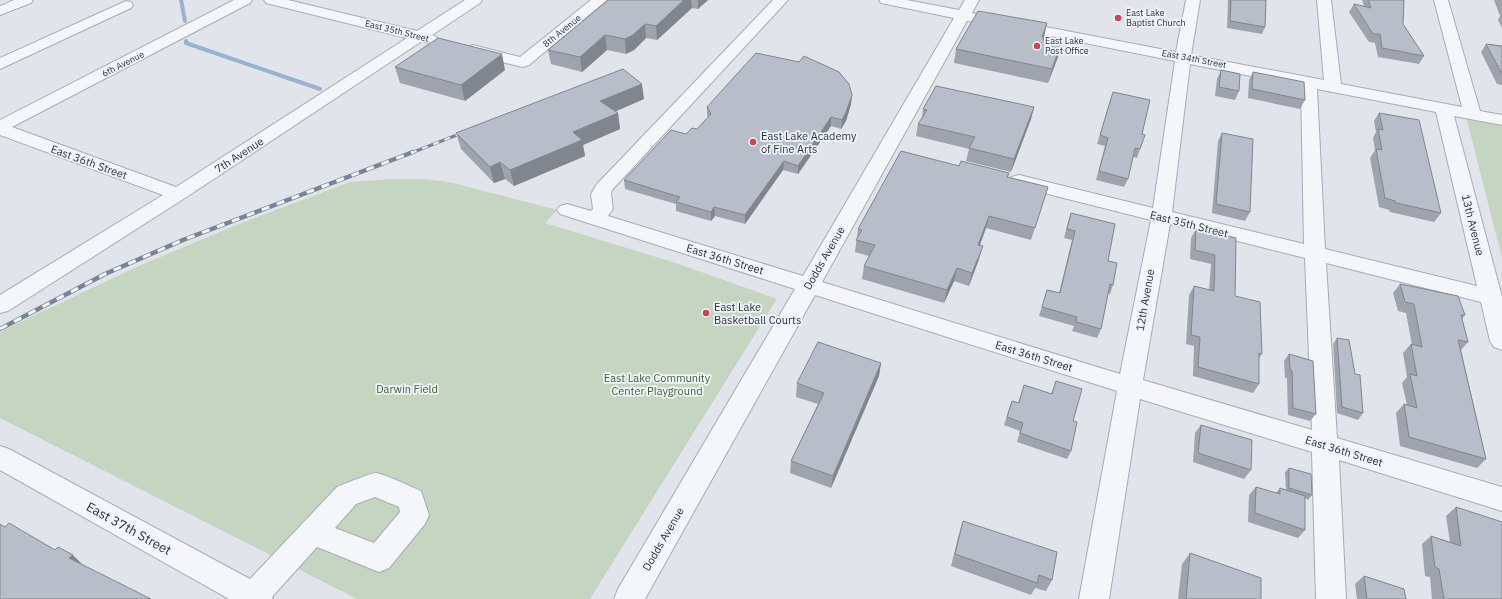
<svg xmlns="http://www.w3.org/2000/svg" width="1502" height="599" font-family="'IBM Plex Sans',sans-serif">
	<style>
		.green { fill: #c6d5c2 }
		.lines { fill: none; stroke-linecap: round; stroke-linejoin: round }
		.stream { stroke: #9ab2cd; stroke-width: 4 }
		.minor-casing { stroke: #a6acb6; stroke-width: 2 }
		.minor { fill: #f4f6f9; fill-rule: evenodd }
		.rail-far1-casing { stroke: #798496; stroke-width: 3 }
		.rail-casing { stroke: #798496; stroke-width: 4.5 }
		.rail-far1 { stroke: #f1f4f8; stroke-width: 2; stroke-dasharray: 6; stroke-linecap: butt }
		.rail { stroke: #f1f4f8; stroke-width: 3; stroke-dasharray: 8; stroke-linecap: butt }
		.wall { fill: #9ea3ad }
		.shaded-wall { fill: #81858d }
		.building { fill: #b8bec9; stroke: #81858d }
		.poi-dot { fill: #d73f54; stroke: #f1f4f8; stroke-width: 1.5 }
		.labels { text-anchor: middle; stroke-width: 3.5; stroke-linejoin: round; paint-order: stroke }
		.far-poi-label { font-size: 9px; fill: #283244; stroke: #f1f4f8; text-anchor: start }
		.far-street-label { font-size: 9px; fill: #283244; stroke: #f1f4f8 }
		.poi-label { font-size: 11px; fill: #283244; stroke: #f1f4f8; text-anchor: start }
		.street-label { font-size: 11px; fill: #283244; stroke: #f1f4f8 }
		.park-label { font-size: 11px; fill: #3c6134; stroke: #f1f4f8 }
		.near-street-label { font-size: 13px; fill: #283244; stroke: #f1f4f8 }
	</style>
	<rect width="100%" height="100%" fill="#e1e5eb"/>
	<path class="green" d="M1467 119 1502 125V258L1467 120Z
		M392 179H425L449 182 557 210 545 223 676 263 777 299 590 599H357L0 418V333L6 329 134 268 236 225 350 182Z"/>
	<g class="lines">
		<path class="stream" d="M181 0 185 21
			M186 41V43L320 89"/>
		<g class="minor-casing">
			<path id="minor" d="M14 0H33L31 3 0 15V6Z
				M234 0H252L250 3 12 127 176 187 407 38 266 3 264 0H288L417 31 465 0H482L480 3 432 35 435 36 438 39 435 42 430 44 422 41 185 198 8 311 0 313V295L163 195 0 135V120Z
				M591 0H607L529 65 523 67 473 55 468 53 465 50 468 47 473 45 520 57Z
				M773 0H788L612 190 611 194 613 209 608 216 803 276 954 18 886 4 881 3 879 0H907L959 10 965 0H979L972 13 980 15 982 18 980 21 975 22 967 21 822 282 1120 374 1151 220 1012 185 1010 181 1012 177 1019 175 1153 208 1175 61 1010 28 1008 25 1010 22 1015 21 1176 52 1186 0H1200L1191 55 1324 80 1317 0H1331L1341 84 1462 107 1434 0H1448L1480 111 1502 115V125L1454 116 1502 297V350L1494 347 1490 341 1481 302 1326 263 1337 438 1502 487V511L1339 460 1346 599H1316L1312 452 1140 399 1109 599H1079L1117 391 815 295 645 599H614L618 589 795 289 560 214 557 210 560 206 567 204 591 211 593 209 591 194 597 184ZM1190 64 1301 86 1304 244 1172 212ZM1317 89 1436 112 1477 286 1325 249ZM1170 224 1305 258 1312 430 1143 380Z
				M126 1 131 2 133 5 131 8 0 69V58Z
				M0 446 9 449 250 579 337 487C345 484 370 473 376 473 384 474 412 487 421 491L429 515 425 524 389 568 379 572 317 547 272 597 273 599H229L0 470ZM375 497 399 507 400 512 374 543 335 528 356 504Z"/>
		</g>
		<use href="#minor" class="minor"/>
		<g class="rail-far1-casing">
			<path id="rail-far1" d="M411 153 467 131"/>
		</g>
		<g class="rail-casing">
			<path id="rail" d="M0 329 105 274 183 240 413 152"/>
		</g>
		<use href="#rail-far1" class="rail-far1"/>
		<use href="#rail" class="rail"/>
	</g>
	<path class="wall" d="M608 0H708L698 9 692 8 657 40 646 38 634 50 626 54 607 50 582 72 551 64 548 50Z
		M1228 0H1266L1265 27 1262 34 1227 28Z
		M1362 0H1404L1403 24 1424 56 1419 64 1378 57 1375 43 1369 42 1349 12 1354 4 1364 6Z
		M1494 0H1502V28L1498 20 1500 16Z
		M1044 37V40L1058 57 1048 83 954 63 956 49Z
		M1486 44 1502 46V85L1497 84 1481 52Z
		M395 67 505 70 465 101 400 83Z
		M1221 70 1239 91 1235 100 1215 96 1217 79Z
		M1253 72 1305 100 1300 109 1248 98 1249 80Z
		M1113 92 1142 134 1140 149 1137 158 1133 157 1128 179 1124 187 1096 180 1105 146 1097 144Z
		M852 95 851 104 846 121 841 129 831 126 798 174 783 170 745 224 715 216 711 221 676 211V204L625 189 624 180 686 134 697 129 708 117 707 115V107Z
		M644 99 615 111 618 113 620 129 583 145 585 156 514 186 505 179 494 183 461 149 456 133Z
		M1034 107 1031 119 1011 172 966 161 969 149 916 136 918 124 922 118 923 109Z
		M1379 113 1441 213 1434 222 1390 212 1389 210 1379 207 1370 158 1375 150 1373 138 1376 132 1374 121Z
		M1222 133 1250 212 1245 221 1212 213 1218 141Z
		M959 166 1009 173 1008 177 1048 187 1031 240 986 228 980 245 979 259 969 286 954 281 944 303 862 279 864 266 869 256 855 252 858 229Z
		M1071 213 1108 261 1113 285 1110 294H1108L1101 329 1097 338 1072 331 1074 326 1039 316 1047 290 1059 293 1072 240 1064 238 1068 222Z
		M1196 229 1236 238 1235 296 1262 354 1259 358V384L1253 393 1193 376 1194 346 1186 344 1189 295 1194 286 1209 290 1211 264 1190 259 1191 238Z
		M1400 284 1465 315 1462 319 1468 342 1461 350 1486 459 1477 468 1400 446 1396 413 1404 404 1407 405 1402 383 1407 377 1403 353 1411 344 1412 345 1406 313 1398 311 1393 293Z
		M1337 338 1355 374 1363 413 1358 420 1337 413 1333 344Z
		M1289 354 1316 414 1310 421 1288 415 1287 378H1285L1284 361Z
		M881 363 879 376 831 488 790 473 791 461 818 404 796 397 797 383Z
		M1056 381 1073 421 1071 451 1067 459 1017 442 1020 431 1004 425 1012 401 1018 403 1024 385 1051 394Z
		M1201 425 1251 470 1244 479 1193 462 1195 433Z
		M1289 468 1312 495 1308 500 1305 498V530L1298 538 1248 522 1249 495 1256 487 1276 493 1280 488 1286 490 1285 472Z
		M1456 507 1502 599H1432L1430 577 1425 576 1422 544 1431 536 1450 542 1446 516Z
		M963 521 1052 580 1046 591 1035 588 1031 595 951 566 959 534Z
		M1190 553 1261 599H1178L1182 564Z
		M1364 576 1406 599H1357L1355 584Z"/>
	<path class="shaded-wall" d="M684 0H691L692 8 657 40 656 26Z
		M698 0H708L698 9Z
		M1047 23 1044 37 1039 50 1042 37Z
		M645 24 646 38 634 50 626 54 625 39Z
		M605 35 607 50 582 72 580 57Z
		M1061 43 1058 57 1048 83 1052 69Z
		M502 54 505 70 465 101 461 85Z
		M642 84 644 99 603 117 600 101Z
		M852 95 851 104 846 121 841 129 842 120Z
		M1034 107 1031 119 1011 172 1014 159Z
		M618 113 620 129 583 145 585 156 514 186 510 170 573 132Z
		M831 117V126L798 174V166Z
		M784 161 783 170 745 224V215Z
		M500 162 505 179 494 183 490 167Z
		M714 207 715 216 711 221V212Z
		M989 216 986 228 975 258 978 245Z
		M983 246 979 259 969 286 972 273Z
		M957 268 954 281 944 303 947 290Z
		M881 363 879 376 831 488 833 476Z
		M73 555 82 564 79 566 69 558Z"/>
	<path class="building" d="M608 0H684L656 26 645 24 633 35 625 39 605 35 580 57 548 50Z
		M1231 0H1266L1265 27 1230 21Z
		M1368 0H1404L1403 24 1424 56 1382 48 1380 34H1373L1354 4 1371 8Z
		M978 11 1047 23 1042 37H1044L1043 40 1061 43 1052 69 956 49Z
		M438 38 502 54 461 85 395 67Z
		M1486 44 1502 46V74Z
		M756 53 799 62 804 56 839 72 849 84 852 95 846 112 842 120 831 117 798 166 784 161 745 215 714 207 711 212 676 202 680 197 624 180 671 130 686 134 692 128 697 129 711 114 707 107Z
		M623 69 642 84 600 101 618 113 573 132 582 140 510 170 500 162 490 167 456 133Z
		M1221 70 1240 74 1239 91 1219 87Z
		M1253 72 1304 82 1305 100 1252 89Z
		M936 86 1034 107 1014 159 969 148 975 137 918 124 927 110 923 109Z
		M1113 92 1150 100 1142 134 1145 135 1140 149 1135 148 1128 179 1099 171 1108 138 1100 135Z
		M1379 113 1419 120 1441 213 1396 203 1395 201 1385 198 1376 149 1382 150 1378 129 1383 130Z
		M1222 133 1253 139 1250 212 1216 204Z
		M901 151 959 166 961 161 1009 173 1007 177 1048 187 1035 228 989 216 978 245 983 246 972 273 957 268 947 290 864 266 875 245 856 240 862 230 858 229Z
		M1071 213 1115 224 1108 261 1117 263 1113 285 1110 284 1101 329 1076 322 1077 317 1042 307 1047 290 1060 293 1075 231 1067 229Z
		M1196 229 1236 238 1235 296 1260 302 1262 354 1259 353V384L1198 367 1200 337 1191 335 1194 286 1214 291 1215 255 1195 250Z
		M1400 284 1458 296 1465 315H1461L1468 342 1458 340 1486 459 1409 437 1404 404 1417 408 1410 374 1417 376 1411 344 1422 347 1414 304 1405 302Z
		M1337 338 1349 340 1355 374 1360 375 1363 413 1342 407Z
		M818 342 881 363 833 476 791 461 824 393 797 383Z
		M1289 354 1313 361 1316 414 1293 408 1292 371 1290 370Z
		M1056 381 1082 389 1073 421 1077 422 1071 451 1020 433 1023 423 1007 417 1012 401 1019 403 1024 385 1052 394Z
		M1201 425 1252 440 1251 470 1198 453Z
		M1289 468 1311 474 1312 495 1289 488Z
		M1256 487 1280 494V488L1305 496V530L1255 513Z
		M1456 507 1502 522V599H1444L1439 569 1435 567 1431 536 1461 546Z
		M963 521 1057 552 1052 580 1039 575 1037 583 955 554Z
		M9 523 55 550 58 547 73 555 69 558 151 599H0V524L5 527Z
		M1190 553 1261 578V599H1186Z
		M1364 576 1404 589 1406 599H1367Z"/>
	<g class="poi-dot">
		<circle cx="1118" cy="18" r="4"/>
		<circle cx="1037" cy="46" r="4"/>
		<circle cx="753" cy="142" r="4"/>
		<circle cx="706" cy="313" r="4"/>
	</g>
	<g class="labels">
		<g class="far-poi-label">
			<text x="1126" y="16">East Lake<tspan x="1126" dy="10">Baptist Church</tspan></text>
			<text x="1045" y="44">East Lake<tspan x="1045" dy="10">Post Office</tspan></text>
		</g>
		<g class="far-street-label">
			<text transform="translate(397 31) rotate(14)" y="3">East 35th Street</text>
			<text transform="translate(562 31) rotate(-39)" y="3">8th Avenue</text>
			<text transform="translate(1194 59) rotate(11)" y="3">East 34th Street</text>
			<text transform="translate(123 64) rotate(-27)" y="3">6th Avenue</text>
		</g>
		<g class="poi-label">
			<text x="761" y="140">East Lake Academy<tspan x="761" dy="13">of Fine Arts</tspan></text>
			<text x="714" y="311">East Lake<tspan x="714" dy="13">Basketball Courts</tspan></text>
		</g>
		<g class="street-label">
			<text transform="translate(239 155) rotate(-33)" y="4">7th Avenue</text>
			<text transform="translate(89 162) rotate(20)" y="4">East 36th Street</text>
			<text transform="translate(1189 224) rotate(14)" y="4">East 35th Street</text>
			<text transform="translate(1473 225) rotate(76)" y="4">13th Avenue</text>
			<text transform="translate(824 258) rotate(-60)" y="4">Dodds Avenue</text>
			<text transform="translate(725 259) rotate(17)" y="4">East 36th Street</text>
			<text transform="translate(1145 300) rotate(-80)" y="4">12th Avenue</text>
			<text transform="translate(1034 356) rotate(17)" y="4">East 36th Street</text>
			<text transform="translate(1344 451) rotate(17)" y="4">East 36th Street</text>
			<text transform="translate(663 539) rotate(-60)" y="4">Dodds Avenue</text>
		</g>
		<g class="park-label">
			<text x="657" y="382">East Lake Community<tspan x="657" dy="13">Center Playground</tspan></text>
			<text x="407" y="393">Darwin Field</text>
		</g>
		<g class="near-street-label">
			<text transform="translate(129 528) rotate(29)" y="5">East 37th Street</text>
		</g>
	</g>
</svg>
